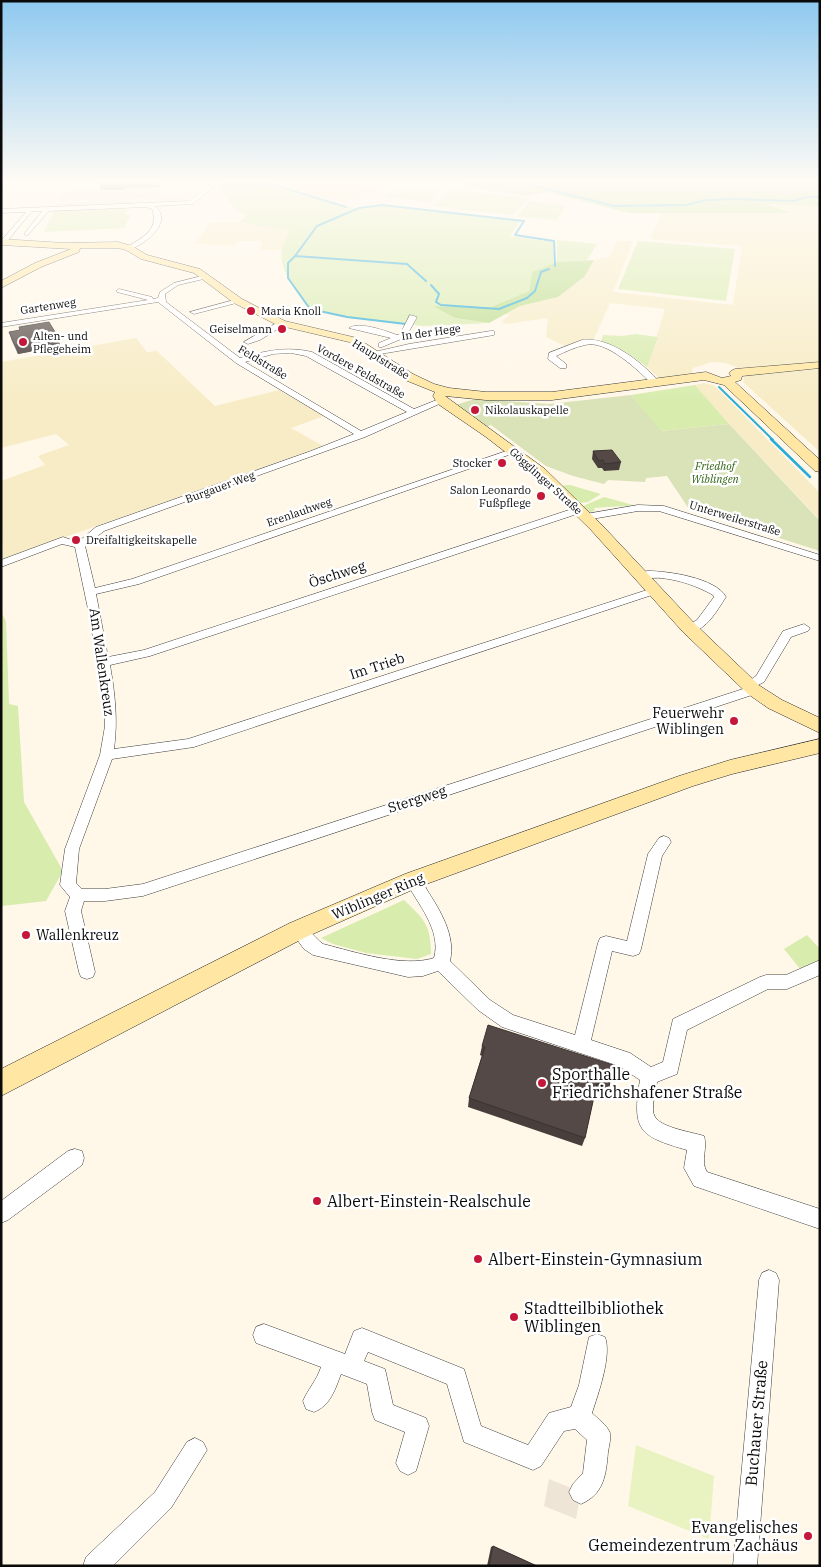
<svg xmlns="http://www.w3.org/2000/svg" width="821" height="1567" font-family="'IBM Plex Serif',serif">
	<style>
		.farmland { fill: #f7ecc5 }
		.green { fill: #d8ecae }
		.forest { fill: #bdde8c }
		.cemetery { fill: #dae2b8 }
		.pitch { fill: #e9f3c1 }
		.plaza { fill: #eee5d7 }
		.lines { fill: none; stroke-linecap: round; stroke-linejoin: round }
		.stream-far1 { stroke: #28acd9; stroke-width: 2 }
		.stream { stroke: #28acd9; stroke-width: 2.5 }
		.street-casing { stroke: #3d3d3d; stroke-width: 1 }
		.secondary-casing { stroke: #2c2c2c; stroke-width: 1 }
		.street { fill: #fff; fill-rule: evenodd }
		.secondary { fill: #ffe7a3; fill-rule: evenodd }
		.wall { fill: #483f3c }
		.shaded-wall { fill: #3b3331 }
		.building { fill: #544946; stroke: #3b3331 }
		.poi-dot { fill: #c51739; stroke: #fff; stroke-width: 2 }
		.labels { text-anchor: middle; stroke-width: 5; stroke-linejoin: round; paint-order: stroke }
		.far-street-label { font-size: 11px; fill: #0a0a0a; stroke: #fff }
		.far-poi-label { font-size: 11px; fill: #0a0a0a; stroke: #fff; text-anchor: start }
		.far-park-label { font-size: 11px; font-style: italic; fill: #336616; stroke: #fff }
		.street-label { font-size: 14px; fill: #0a0a0a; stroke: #fff }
		.poi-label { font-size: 14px; fill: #0a0a0a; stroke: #fff; text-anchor: end }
		.near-poi-label { font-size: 16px; fill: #0a0a0a; stroke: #fff; text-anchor: start }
		.near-street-label { font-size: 16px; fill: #0a0a0a; stroke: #fff }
	</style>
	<rect width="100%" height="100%" fill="#fff7e8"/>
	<path class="farmland" d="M268 183H331L380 187 359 200 344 201 323 198Z
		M766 203 820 206V362L741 369 726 363 712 362 693 368 691 375 661 380 647 367 665 309 610 303 593 341 582 340 567 347 546 337 548 318 506 324 501 322 510 315 505 314 520 306 558 297 585 276 594 260 609 257 616 243 618 241H633L613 292 733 305 742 246 650 239 662 212 789 213Z
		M239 222 282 229 291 231 281 250H261V241H238L233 246 195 244 210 223Z
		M136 338 147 352 157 351 215 406 279 390 324 416 291 428 323 446 3 559 1 481 45 465 38 456 69 445 56 434 1 448V362Z
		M820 369V452L743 382 745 376Z
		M704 383 715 386 820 493V520L729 424 695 385Z"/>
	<path class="green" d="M221 183H268L357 209 367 206H382L520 221 510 236 553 242V264L532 272 529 291 488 308 434 306 455 318 489 323 423 326 349 317 310 309C299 293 277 270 282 249 283 243 288 236 290 231L239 222 245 218V215L234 208 220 188Z
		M440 190 430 202 385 197 391 191Z
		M451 190 529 198 512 215 433 206Z
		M530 201 567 206 556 220 517 216Z
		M127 209 125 214 130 216 124 228 44 232 54 211Z
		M557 240 597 244 587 260 557 262Z
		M638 241 735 249 726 301 618 289Z
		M635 334 658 337 647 367 626 352 601 341 603 335 623 336Z
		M695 385 729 424 660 431 631 395Z
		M567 485H570L601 494 588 502 580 503 568 491 565 492 562 486Z
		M604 497 633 505C631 506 602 507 594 508L595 511 590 512 583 506Z
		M1 612 6 621 9 704 18 706 24 802 63 871 46 901 2 906Z
		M404 900C424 919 431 925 431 954L417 959 366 953 333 944 321 938Z
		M807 935 820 949V961L801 970 784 949Z"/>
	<path class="forest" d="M464 183H820V206L768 204 791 213H629L545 192 528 196 469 187Z
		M594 260 585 276 558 297 520 306 489 323 455 318 433 306 488 308 529 291 532 272 557 262Z"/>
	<path class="cemetery" d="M631 395 661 431 729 424 820 521V551L689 509 667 476 646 478 645 482 608 480 604 484 573 476 546 466 491 425 485 427 455 405 475 399 549 404Z"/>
	<path class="pitch" d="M636 1445 714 1476 709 1539 628 1506Z"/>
	<path class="plaza" d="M159 187 161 188 158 198 184 196 183 200 155 201 156 197 118 199 117 201H145L144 202 56 206 57 204 87 202 88 200 58 201 65 191 102 189 99 191 104 192 124 190 122 188Z
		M549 1479 581 1492 576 1519 544 1506Z"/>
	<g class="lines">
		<path class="stream-far1" d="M268 183 346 207
			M523 183 614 206 686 205 706 200 733 199 793 201 807 197H820
			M295 256 288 263V278L310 309 347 317 406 324
			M426 281 407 264 295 256 317 226 359 208 382 205 524 221 515 235 554 241 555 266
			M431 285 439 294 436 302 441 305 499 309 527 298 535 291 541 272 549 269
			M719 387 773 440"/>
		<path class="stream" d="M771 439 810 477"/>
		<g class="street-casing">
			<path id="street" d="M212 183H218L193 204 155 206C174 222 145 244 131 249L126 248C140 238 160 231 152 209L146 207 49 211 27 236 24 234 42 211H32L5 244H1V241L26 212 1 213V209L190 201Z
				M206 275 208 276V278L178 285 165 294 166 302 240 358C265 351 286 346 312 352L414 409 439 399 446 401 365 437 104 531 85 546 95 588 132 579 512 449H518L520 451 139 584 96 594 108 657 144 650 575 508H583L584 510 583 512 150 656 110 665C115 694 118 720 114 749L188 739 650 589 654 588 660 591 658 593 194 747 112 759 79 849 76 883 82 889H105L143 884 746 688 743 685 756 676 783 631 804 624 810 628 808 631 791 637 764 682 756 686 760 690 758 693 143 896 105 901H84L81 911 95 972 93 977 87 979 81 977 79 972 65 911 70 897 60 885 65 849 100 755 105 726 104 701 88 609 75 547 62 544 1 567V560L63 537 78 542 96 527 311 451 354 434 236 363 158 302 1 327V323L148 300 117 292 116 291 119 289 152 297 153 299 158 298 160 292 174 283ZM291 353 306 356 407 412 361 431 245 362 273 354Z
				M238 299 240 300V302L194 314 190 312Z
				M410 315 417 317 406 337 382 347H379V343L391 338 349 328C359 321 386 331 397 335L400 334Z
				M280 321 287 323 260 340 248 344 244 342Z
				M491 331H494V335L374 355 370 353 409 344Z
				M582 340C610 336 643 363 660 383L653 385C639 371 606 339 585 345 575 347 565 352 556 356L566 364V368H560L548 359 549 353Z
				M638 505 664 506 820 555V561L659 511H638L586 520 581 517 586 514Z
				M648 571C668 571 716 578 726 597 717 610 704 636 685 631L683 628 697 620 714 597 713 595C697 586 680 580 661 578 653 577 640 581 635 575L636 573Z
				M664 836 669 838 671 842 662 856 641 949 639 954 633 956 612 951 591 1040 630 1053 651 1067 663 1062 673 1019 760 977 766 975H786L820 960V975L787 989H768L687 1030 677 1074 657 1082C656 1090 650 1110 655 1117 662 1128 692 1132 704 1136 708 1148 700 1161 707 1172L820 1209V1229L694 1186 684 1168 687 1150C638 1136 632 1130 640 1080L619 1066 502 1027 478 1010 438 971 423 976 408 977 313 955 304 949 290 930 292 925C305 921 313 937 323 944 355 952 403 968 434 958 442 930 417 903 405 880L408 876C412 874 415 873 419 876 422 879 425 886 427 890 440 910 456 936 450 961L490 1000 513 1015 575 1035 598 943 600 938 606 936 627 941 648 854 659 838Z
				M75 1149 82 1151 84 1158 82 1165 8 1220 1 1223V1201L68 1151Z
				M769 1270 776 1273 779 1280 757 1566H733L759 1280 762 1273Z
				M264 1324 345 1354 354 1331 362 1328 464 1369 481 1426 528 1445 549 1413 571 1407 579 1385 589 1337 597 1334 605 1337C612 1356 598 1394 592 1413 598 1419 607 1425 610 1433 611 1439 609 1446 608 1452 606 1475 604 1494 581 1504L573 1500 569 1492 573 1484 583 1473 587 1440 575 1429 564 1431 541 1466 533 1470 464 1442 447 1384 368 1352 364 1361 385 1369 393 1405 426 1418 429 1426 416 1471 408 1475 400 1471 396 1463 405 1432 375 1420 372 1412 367 1384 341 1374C335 1390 330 1406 314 1412L306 1409 303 1401C308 1389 317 1380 321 1367L256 1343 253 1335 256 1327Z
				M195 1438 203 1442 207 1450 171 1508 113 1566H83L86 1557 155 1492 187 1442Z"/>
		</g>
		<g class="secondary-casing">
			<path id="secondary" d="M1 239 64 243 118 242 132 246 147 255 200 269 242 299 285 321 357 338 413 374 434 384 449 388 486 392H552L706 372 722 378 731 376 729 373 731 371 735 369 820 362V368L742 376 741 380 735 382 820 460V472L815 471 724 385 704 380 552 400H486L445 396 545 469 601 524 695 624 760 686 782 700 820 718V733L768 708 748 694 683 632 591 530 535 475 486 437 438 404 433 396 435 392 405 380 349 342 277 325 234 303 194 273 141 259 126 250 118 248H80L79 252 41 267 1 288V281L35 263 71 249 1 245Z
				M820 739V753L732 774 693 786 421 886 306 937 1 1096V1069L290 923 405 874 679 776 730 760Z"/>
		</g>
		<use href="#street" class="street"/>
		<use href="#secondary" class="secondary"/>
	</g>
	<path class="wall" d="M99 183H160L159 187 124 188V190H101Z
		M19 327 58 337 60 346 18 354 12 341 9 332 20 330Z
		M593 451 621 462 619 470 604 471 602 468H598L592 459Z
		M482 1046 609 1087 606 1095 595 1092 585 1138 582 1146 468 1107 469 1098 482 1056 480 1055Z
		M493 1546 537 1566H487L491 1547Z"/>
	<path class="shaded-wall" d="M58 337 60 346 18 354 15 345Z"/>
	<path class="building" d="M49 322 58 337 15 345 9 332 20 330 19 327Z
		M612 450 621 462 605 464 603 460 599 461 593 451Z
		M488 1025 613 1065 609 1087 597 1083 585 1138 469 1098 485 1047 482 1046Z
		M493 1546 537 1566H489Z"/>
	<linearGradient id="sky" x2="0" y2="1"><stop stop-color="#8ec9f0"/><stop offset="0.45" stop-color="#fffbf5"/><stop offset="1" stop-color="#fffbf5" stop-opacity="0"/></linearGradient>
	<rect width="821" height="403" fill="url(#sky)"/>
	<g class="poi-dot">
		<circle cx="251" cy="311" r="5"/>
		<circle cx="282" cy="329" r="5"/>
		<circle cx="23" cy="342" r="5"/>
		<circle cx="475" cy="410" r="5"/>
		<circle cx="502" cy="463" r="5"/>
		<circle cx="541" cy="496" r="5"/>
		<circle cx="76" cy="540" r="5"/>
		<circle cx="734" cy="721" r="5"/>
		<circle cx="26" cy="935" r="5"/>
		<circle cx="542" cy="1083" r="5"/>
		<circle cx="317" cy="1201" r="5"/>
		<circle cx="478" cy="1259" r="5"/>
		<circle cx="514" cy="1317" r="5"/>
		<circle cx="808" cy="1536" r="5"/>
	</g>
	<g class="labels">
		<g class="far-street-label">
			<text transform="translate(48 306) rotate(-9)" y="4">Gartenweg</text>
			<text transform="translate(431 332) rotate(-8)" y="4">In der Hege</text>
			<text transform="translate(381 359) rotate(32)" y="4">Hauptstraße</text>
			<text transform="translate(263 362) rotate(31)" y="4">Feldstraße</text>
			<text transform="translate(361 371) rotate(29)" y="4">Vordere Feldstraße</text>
			<text transform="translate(546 481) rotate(42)" y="4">Gögglinger Straße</text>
			<text transform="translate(220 487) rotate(-20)" y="4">Burgauer Weg</text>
			<text transform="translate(299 512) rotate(-19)" y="4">Erenlauhweg</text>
			<text transform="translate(735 518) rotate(17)" y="4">Unterweilerstraße</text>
		</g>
		<g class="far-poi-label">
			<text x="261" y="315">Maria Knoll</text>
			<text x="272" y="333" text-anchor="end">Geiselmann</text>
			<text x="33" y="340">Alten- und<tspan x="33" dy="13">Pflegeheim</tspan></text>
			<text x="485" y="414">Nikolauskapelle</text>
			<text x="492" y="467" text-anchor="end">Stocker</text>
			<text x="531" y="494" text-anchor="end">Salon Leonardo<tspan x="531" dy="13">Fußpflege</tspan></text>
			<text x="86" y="544">Dreifaltigkeitskapelle</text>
		</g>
		<g class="far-park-label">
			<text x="715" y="470">Friedhof<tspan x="715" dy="13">Wiblingen</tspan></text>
		</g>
		<g class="street-label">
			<text transform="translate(337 574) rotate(-18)" y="5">Öschweg</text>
			<text transform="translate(102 662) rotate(82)" y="5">Am Wallenkreuz</text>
			<text transform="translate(377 666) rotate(-18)" y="5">Im Trieb</text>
			<text transform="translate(417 799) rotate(-18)" y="5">Stergweg</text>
			<text transform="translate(378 896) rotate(-23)" y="5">Wiblinger Ring</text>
		</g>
		<g class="poi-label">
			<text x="724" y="718">Feuerwehr<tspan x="724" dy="16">Wiblingen</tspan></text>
			<text x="36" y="940" text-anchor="start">Wallenkreuz</text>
		</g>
		<g class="near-poi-label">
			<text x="552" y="1080">Sporthalle<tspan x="552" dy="18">Friedrichshafener Straße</tspan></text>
			<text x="327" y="1207">Albert-Einstein-Realschule</text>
			<text x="488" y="1265">Albert-Einstein-Gymnasium</text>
			<text x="524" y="1314">Stadtteilbibliothek<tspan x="524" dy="18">Wiblingen</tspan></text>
			<text x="798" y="1533" text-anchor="end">Evangelisches<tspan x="798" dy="18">Gemeindezentrum Zachäus</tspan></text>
		</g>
		<g class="near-street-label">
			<text transform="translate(756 1423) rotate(-85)" y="6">Buchauer Straße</text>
		</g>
	</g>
	<rect width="821" height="1567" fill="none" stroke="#0a0a0a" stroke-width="5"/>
</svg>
